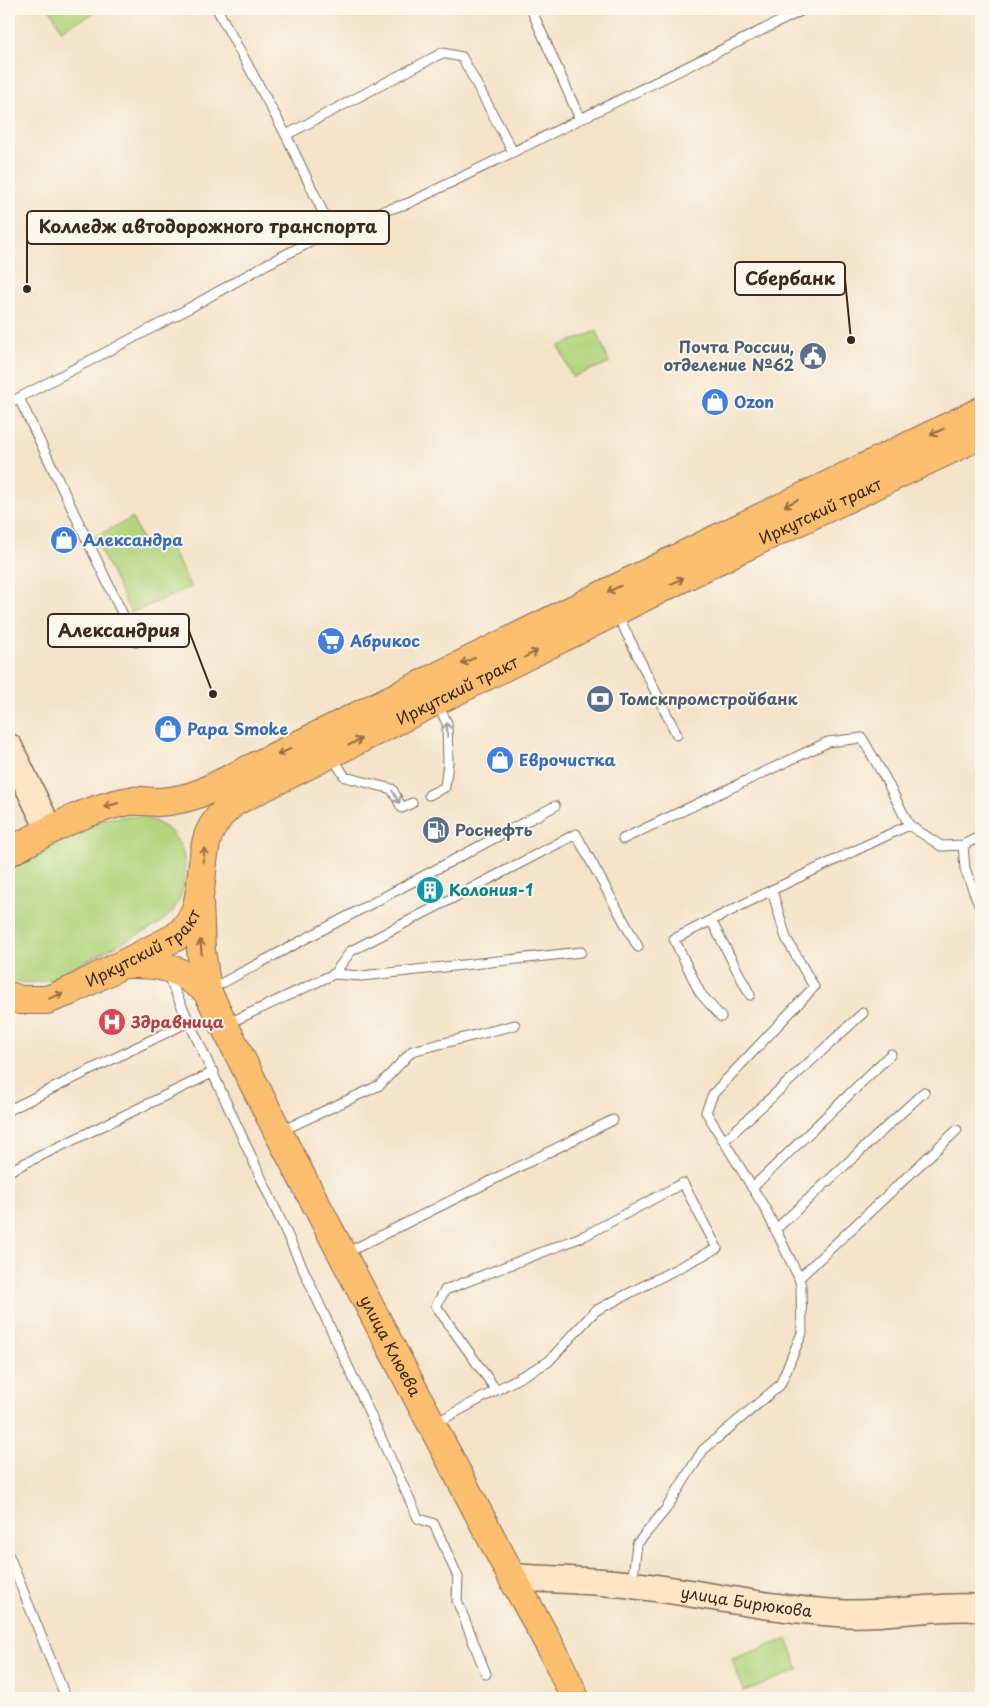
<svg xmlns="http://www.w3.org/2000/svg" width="990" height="1707" font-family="'Playpen Sans',sans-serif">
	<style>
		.green { fill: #b2d47d; stroke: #767f4e }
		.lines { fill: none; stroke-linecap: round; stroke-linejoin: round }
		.lane-casing { stroke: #7c6b5a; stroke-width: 11 }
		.secondary-casing { stroke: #7c6b5a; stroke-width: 29 }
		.primary-casing { stroke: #7c6b5a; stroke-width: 30 }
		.lane { stroke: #fff; stroke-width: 9 }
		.secondary { stroke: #fde5c5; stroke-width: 26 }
		.primary { stroke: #fbbd6e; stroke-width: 28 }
		.oneway { stroke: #916c42 }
		.oneway2 { stroke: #a79f9a }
		.labels { text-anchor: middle; stroke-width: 4; stroke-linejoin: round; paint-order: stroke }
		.service-label { font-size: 16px; font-weight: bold; fill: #4e5e75; stroke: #fbf7ec; text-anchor: start }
		.shop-label { font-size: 16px; font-weight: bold; fill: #366cbe; stroke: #fbf7ec; text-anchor: start }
		.street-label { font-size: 16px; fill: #3b2a1e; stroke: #fbf7ec }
		.culture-label { font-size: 16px; font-weight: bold; fill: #0d838f; stroke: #fbf7ec; text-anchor: start }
		.health-label { font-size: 16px; font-weight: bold; fill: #be3a42; stroke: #fbf7ec; text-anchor: start }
		.leader { fill: none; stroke: #3b2a1e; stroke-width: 2 }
		.callout-dot { fill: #3b2a1e; stroke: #fbf7ec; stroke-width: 2 }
		.callout { fill: #fbf7ec; stroke: #3b2a1e; stroke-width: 2 }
		.callout-label { font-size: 18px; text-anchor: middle; font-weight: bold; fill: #3b2a1e }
	</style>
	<rect width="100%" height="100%" fill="#fbf7ec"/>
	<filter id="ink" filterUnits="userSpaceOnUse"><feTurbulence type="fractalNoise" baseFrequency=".02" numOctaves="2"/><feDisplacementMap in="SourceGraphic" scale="10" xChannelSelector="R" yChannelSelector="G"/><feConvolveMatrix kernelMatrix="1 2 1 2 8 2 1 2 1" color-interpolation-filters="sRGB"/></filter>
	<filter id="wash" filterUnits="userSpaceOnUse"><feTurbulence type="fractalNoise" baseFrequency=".0096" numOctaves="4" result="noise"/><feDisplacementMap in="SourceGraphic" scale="20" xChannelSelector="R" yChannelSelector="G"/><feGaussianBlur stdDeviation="1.12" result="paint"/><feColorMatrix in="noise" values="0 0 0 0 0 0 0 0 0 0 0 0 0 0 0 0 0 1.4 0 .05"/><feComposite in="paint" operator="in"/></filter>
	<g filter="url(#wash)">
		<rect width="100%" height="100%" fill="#f5e3c9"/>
		<path class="green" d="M50 9H100V10L61 30Z
			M597 331 609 363 572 377 559 346Z
			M132 518 146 548 166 539 191 587 131 613 94 537Z
			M120 817C131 817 143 816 154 821 191 836 192 882 173 911 169 916 163 920 159 924L51 979C36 983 24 984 9 980V869L104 819Z
			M787 1639 799 1670 744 1691 732 1659Z"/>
	</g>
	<g filter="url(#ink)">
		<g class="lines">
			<g class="lane-casing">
				<path id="lane" d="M217 9 286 135 332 231
					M531 9 580 119
					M286 135 442 53 462 57 513 152
					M19 398 136 642
					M9 403 175 316 267 264 332 231 371 215 409 203 805 9
					M617 614 677 735
					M332 756 345 777 392 789 402 808 412 803
					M429 795 445 787 448 762 447 723 437 703
					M623 839 828 742 862 738 884 776 909 825 941 846 963 845 981 836
					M963 845 965 869 981 910
					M711 920 750 995
					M167 974 418 1518 434 1524 458 1577 457 1600 486 1674
					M334 974 362 976 581 952
					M209 990 555 806
					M721 1017 700 993 674 939 772 890
					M227 1024 334 974 351 951 576 834 638 947
					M9 1110 190 1021
					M281 1131 380 1085 412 1051 515 1025
					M724 1141 863 1013
					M9 1171 214 1072
					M752 1188 891 1054
					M775 1230 924 1092
					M344 1254 613 1120
					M799 1278 957 1130
					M434 1424 548 1362 595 1311 717 1248 683 1183 584 1236 445 1290 436 1306 496 1390
					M9 1556 66 1698
					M632 1584 637 1544 666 1509 703 1450 780 1385 802 1333 801 1286 799 1278 766 1210 706 1112 713 1094 814 987 786 938 772 890 909 825"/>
			</g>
			<g class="secondary-casing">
				<g id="secondary">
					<path d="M9 747 50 831"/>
					<path id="s1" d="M512 1577C552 1580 593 1580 633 1585 701 1593 768 1609 837 1613 885 1617 933 1604 981 1608"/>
				</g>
			</g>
			<g class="primary-casing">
				<g id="primary">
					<path d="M9 852C45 833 83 810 124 802 135 799 148 802 159 802 175 801 189 798 203 792L706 544 981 411"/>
					<path id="s2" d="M199 903 201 950 207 991 278 1132 432 1425 512 1577 555 1655 575 1698"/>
					<path d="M125 964C164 963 176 967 207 991"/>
					<path id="s3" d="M9 996 20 1000H47L68 992 176 937C204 913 199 887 204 855 205 849 206 841 208 836 214 821 223 812 234 802L736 551 981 435"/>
				</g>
			</g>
			<use href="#lane" class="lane"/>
			<use href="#secondary" class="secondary"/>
			<use href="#primary" class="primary"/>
		</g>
		<defs><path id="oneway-shaft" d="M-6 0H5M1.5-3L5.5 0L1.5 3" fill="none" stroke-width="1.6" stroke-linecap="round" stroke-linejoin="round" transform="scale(1.25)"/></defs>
		<g class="oneway">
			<use href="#oneway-shaft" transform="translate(937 432) rotate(154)"/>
			<use href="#oneway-shaft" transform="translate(791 503) rotate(154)"/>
			<use href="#oneway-shaft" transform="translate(677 581) rotate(-26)"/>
			<use href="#oneway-shaft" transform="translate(614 589) rotate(154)"/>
			<use href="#oneway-shaft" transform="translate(531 654) rotate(-27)"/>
			<use href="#oneway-shaft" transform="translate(468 661) rotate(154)"/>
			<use href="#oneway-shaft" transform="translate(355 742) rotate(-27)"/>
			<use href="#oneway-shaft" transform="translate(284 752) rotate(154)"/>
			<use href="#oneway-shaft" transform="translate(111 805) rotate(166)"/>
			<use href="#oneway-shaft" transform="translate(204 855) rotate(-81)"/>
			<use href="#oneway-shaft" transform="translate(201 947) rotate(-95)"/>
			<use href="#oneway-shaft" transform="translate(56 996) rotate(-21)"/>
		</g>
		<g class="oneway2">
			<use href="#oneway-shaft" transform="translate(447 730) rotate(-92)"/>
			<use href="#oneway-shaft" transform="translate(396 797) rotate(60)"/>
		</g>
	</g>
	<defs>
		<g id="civic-disc" transform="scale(1.4375)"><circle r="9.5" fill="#5c6f8a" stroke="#fbf7ec"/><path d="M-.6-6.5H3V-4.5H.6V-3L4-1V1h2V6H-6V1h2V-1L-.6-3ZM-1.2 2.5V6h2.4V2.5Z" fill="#fff"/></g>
		<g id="shop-disc" transform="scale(1.4375)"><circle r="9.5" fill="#3f7fe0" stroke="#fbf7ec"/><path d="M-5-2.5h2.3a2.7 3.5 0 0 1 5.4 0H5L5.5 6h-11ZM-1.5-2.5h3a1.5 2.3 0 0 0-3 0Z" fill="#fff"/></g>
		<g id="supermarket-disc" transform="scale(1.4375)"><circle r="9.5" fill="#3f7fe0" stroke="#fbf7ec"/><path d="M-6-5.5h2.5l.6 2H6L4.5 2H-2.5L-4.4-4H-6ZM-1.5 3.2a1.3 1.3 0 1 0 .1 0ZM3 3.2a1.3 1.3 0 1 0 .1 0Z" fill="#fff"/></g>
		<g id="bank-disc" transform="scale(1.4375)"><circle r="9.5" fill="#5c6f8a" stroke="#fbf7ec"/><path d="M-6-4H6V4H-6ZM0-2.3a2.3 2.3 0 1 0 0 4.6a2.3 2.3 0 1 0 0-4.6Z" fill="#fff"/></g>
		<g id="fuel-disc" transform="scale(1.4375)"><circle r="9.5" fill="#5c6f8a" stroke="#fbf7ec"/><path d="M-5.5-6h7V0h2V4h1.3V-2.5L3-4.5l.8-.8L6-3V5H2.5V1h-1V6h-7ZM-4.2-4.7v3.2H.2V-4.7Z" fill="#fff"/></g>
		<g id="building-disc" transform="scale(1.4375)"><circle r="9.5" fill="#0f9aa8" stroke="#fbf7ec"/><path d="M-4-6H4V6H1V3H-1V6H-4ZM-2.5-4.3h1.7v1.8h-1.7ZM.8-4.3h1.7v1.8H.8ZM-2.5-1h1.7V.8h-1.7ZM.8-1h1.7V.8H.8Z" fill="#fff"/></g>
		<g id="hospital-disc" transform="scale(1.4375)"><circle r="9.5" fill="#e0444e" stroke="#fbf7ec"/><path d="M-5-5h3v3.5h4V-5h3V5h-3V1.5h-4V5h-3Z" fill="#fff"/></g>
	</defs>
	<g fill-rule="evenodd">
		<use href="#civic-disc" x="813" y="356"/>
		<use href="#shop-disc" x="715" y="402"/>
		<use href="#shop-disc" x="64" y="540"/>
		<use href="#supermarket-disc" x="331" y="641"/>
		<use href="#bank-disc" x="600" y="699"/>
		<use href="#shop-disc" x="168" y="729"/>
		<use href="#shop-disc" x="500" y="760"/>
		<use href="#fuel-disc" x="436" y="830"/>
		<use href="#building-disc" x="430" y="890"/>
		<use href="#hospital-disc" x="112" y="1022"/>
	</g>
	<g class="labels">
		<g class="service-label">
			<text x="794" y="353" text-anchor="end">Почта России,<tspan x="794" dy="18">отделение №62</tspan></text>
			<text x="619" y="705">Томскпромстройбанк</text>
			<text x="455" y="836">Роснефть</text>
		</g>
		<g class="shop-label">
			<text x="734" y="408">Ozon</text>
			<text x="83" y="546">Александра</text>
			<text x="350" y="647">Абрикос</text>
			<text x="187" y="735">Papa Smoke</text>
			<text x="519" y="766">Еврочистка</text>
		</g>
		<g class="street-label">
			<text dy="6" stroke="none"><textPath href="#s3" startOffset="989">Иркутский тракт</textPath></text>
			<text dy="6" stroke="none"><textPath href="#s3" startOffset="584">Иркутский тракт</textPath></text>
			<text dy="6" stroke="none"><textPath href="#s3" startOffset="149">Иркутский тракт</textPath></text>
			<text dy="6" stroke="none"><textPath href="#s2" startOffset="488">улица Клюева</textPath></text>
			<text dy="6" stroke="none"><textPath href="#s1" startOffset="236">улица Бирюкова</textPath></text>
		</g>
		<g class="culture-label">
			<text x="449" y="896">Колония-1</text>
		</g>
		<g class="health-label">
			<text x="131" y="1028">Здравница</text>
		</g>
	</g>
	<path class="leader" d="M27 289L27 227M851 340L845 279M213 694L189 631"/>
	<g class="callout-dot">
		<circle cx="27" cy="289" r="5"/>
		<circle cx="851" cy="340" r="5"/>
		<circle cx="213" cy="694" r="5"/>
	</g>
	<g class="callout">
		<rect x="27" y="211" width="362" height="33" rx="5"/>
		<rect x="735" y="262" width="110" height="33" rx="5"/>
		<rect x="48" y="614" width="141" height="33" rx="5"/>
	</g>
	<g class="callout-label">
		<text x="208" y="233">Колледж автодорожного транспорта</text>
		<text x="790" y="285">Сбербанк</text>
		<text x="119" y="637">Александрия</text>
	</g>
	<rect width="990" height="1707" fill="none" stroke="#fbf7ec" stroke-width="30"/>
</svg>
